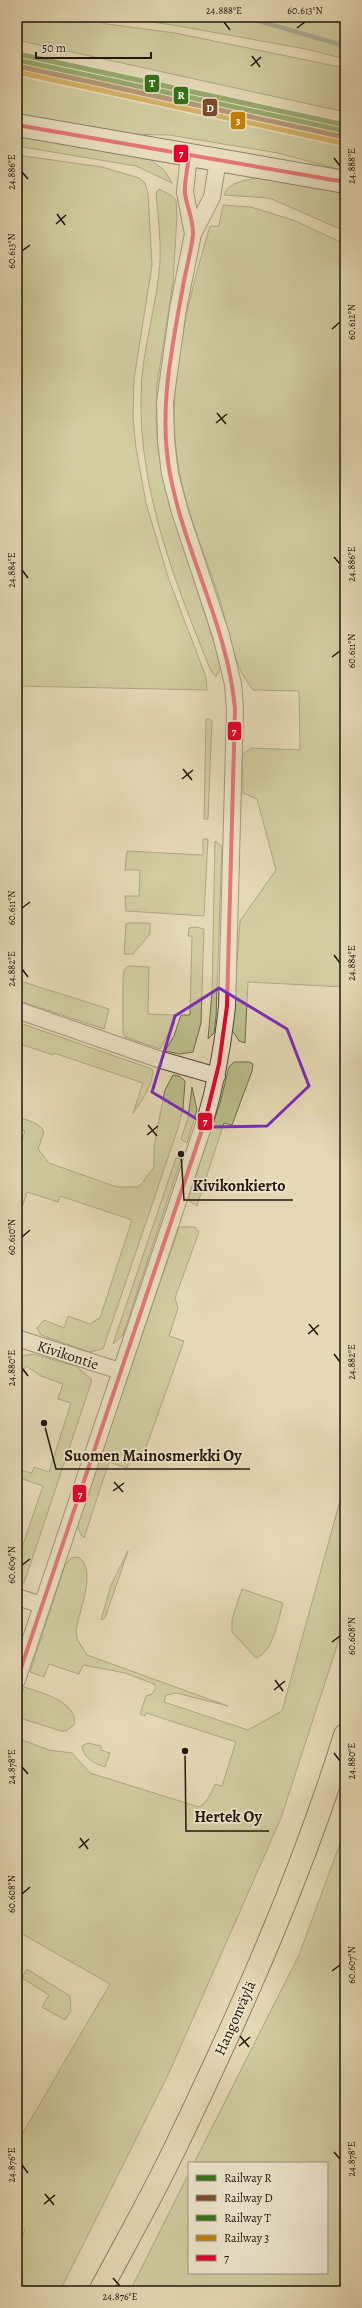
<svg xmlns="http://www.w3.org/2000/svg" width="362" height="2308" font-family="Alegreya,serif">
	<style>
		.green { fill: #b9be8a; stroke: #6d6a4c }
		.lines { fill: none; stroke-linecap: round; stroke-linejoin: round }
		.stream { stroke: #67796b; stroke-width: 4.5 }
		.minor-casing { stroke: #524837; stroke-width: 18 }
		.secondary-casing { stroke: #21170d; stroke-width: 24 }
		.trunk-casing { stroke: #21170d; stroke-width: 24 }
		.minor { stroke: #eee6cf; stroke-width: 16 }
		.secondary { stroke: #eee6cf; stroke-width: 22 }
		.trunk { stroke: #e5d9b5; stroke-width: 22 }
		.bus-1-casing { stroke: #eee6cf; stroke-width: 7 }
		.bus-1 { stroke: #e4002b; stroke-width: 4 }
		.rail-1-casing { stroke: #eee6cf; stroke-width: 8 }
		.rail-2-casing { stroke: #eee6cf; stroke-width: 8 }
		.rail-3-casing { stroke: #eee6cf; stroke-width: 8 }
		.rail-4-casing { stroke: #eee6cf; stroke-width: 8 }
		.rail-1 { stroke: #357219; stroke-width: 5 }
		.rail-2 { stroke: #7a4b2a; stroke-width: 5 }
		.rail-3 { stroke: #357219; stroke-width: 5 }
		.rail-4 { stroke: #c28203; stroke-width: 5 }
		.marked { fill: none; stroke: #7b2cbf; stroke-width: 3; stroke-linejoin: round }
		.ticks { fill: none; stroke: #21170d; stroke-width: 1.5 }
		.labels { text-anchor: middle; stroke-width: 3.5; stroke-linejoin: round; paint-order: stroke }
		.street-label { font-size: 15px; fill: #21170d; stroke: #eee6cf }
		.leader { fill: none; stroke: #21170d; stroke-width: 1.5 }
		.callout-dot { fill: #21170d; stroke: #eee6cf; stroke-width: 1.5 }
		.callout-label { font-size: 16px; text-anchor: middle; font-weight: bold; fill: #21170d; stroke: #eee6cf; stroke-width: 3.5; stroke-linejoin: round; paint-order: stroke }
		.line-badge { stroke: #eee6cf; stroke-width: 1.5 }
		.badge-label { font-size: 11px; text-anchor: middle; font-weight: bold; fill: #fff }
		.neatline { fill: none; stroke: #21170d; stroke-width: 1.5 }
		.ticks-label { font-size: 10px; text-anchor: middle; fill: #21170d }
	</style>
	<rect width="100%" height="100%" fill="#e5d9b5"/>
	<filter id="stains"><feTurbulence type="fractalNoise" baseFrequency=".005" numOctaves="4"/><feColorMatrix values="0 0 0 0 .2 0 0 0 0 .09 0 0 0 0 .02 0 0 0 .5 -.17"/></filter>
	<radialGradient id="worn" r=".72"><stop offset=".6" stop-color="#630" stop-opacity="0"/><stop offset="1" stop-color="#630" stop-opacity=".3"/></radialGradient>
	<path class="green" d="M24 17H75L107 24 175 33 345 68V112L17 40V22L23 20Z
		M115 17H345V59L306 49 173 25Z
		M17 66 345 138V171L278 153 169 135 127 134 17 115Z
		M17 135 151 160 164 170 172 183 136 166 17 146Z
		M17 155 102 167 139 178 145 183 148 193 152 265 134 379 133 418 136 448 146 503 169 580 206 677 207 690 17 686Z
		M258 178 291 182 345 193V231L269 198 224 195C228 182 246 180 258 178Z
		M159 189 172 196 176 200 177 216 173 283 157 385 156 418 158 449 170 507 212 636 221 667 216 677 211 671C176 585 139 492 141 397 141 351 157 307 160 262 161 239 158 216 156 193Z
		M223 205 251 207 293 220 345 244V987L248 982 245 1043 239 1041 232 1030 240 921 276 870 257 799 243 793 242 755 251 748 300 750 299 691 253 690C248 683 242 675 239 667 230 645 226 618 218 594 204 553 187 513 179 470 164 388 187 304 210 226H219Z
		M206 719H210L212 721 208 819H204Z
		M203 839H208L204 916 126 911 125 896H139L140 870H125L127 851 203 855Z
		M215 841 222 846 216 1017 214 1033 208 1039 212 993Z
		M17 849 20 981 109 1009 104 1029 17 1000Z
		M128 923H150V934L133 954H124L126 924Z
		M196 927 204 929 201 1023 193 1052 180 1054 165 1051 174 1036 181 1015H190L192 936H188L189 928Z
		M128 966 149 967 148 1014 175 1015 174 1023 160 1049 125 1037 123 1033V978L124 970Z
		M17 1022 149 1068 153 1070C153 1086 142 1100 133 1113L143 1083 54 1053 53 1055 17 1043Z
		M234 1062H249L253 1064 252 1071 232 1125 224 1123 197 1206 188 1200 189 1195 220 1103 229 1067Z
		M173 1075 179 1076 185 1081 183 1109 178 1128 103 1349 90 1352 41 1335 37 1328 44 1320 64 1328 68 1316 90 1324 100 1318 132 1220 60 1196 58 1202 27 1192 17 1223V1155L25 1131 17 1128V1117C27 1120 39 1122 44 1132L38 1149 49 1163 117 1187H139L154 1167V1147L159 1120 165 1090Z
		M192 1087 197 1110 187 1143 181 1139 188 1118Z
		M176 1158 181 1159 123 1335 113 1344Z
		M179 1227H195L199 1232 175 1298 178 1308 169 1336 184 1341 144 1453 133 1449 127 1468 109 1462 84 1538 81 1535 77 1525Z
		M33 1354 76 1366 92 1380 24 1583 17 1584V1562L43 1486 17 1477V1469L32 1473 34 1467 49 1472 71 1403 58 1399 63 1384 41 1376 26 1366 23 1372 17 1370V1363L22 1356Z
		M345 1483V1621L281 1818 168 2075 60 2291H17V2245L25 2230 17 2226V2143L110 1984 17 1931V1738L49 1750 72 1753 90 1773 199 1807C208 1802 211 1793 215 1784L222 1786 236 1742 146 1713 145 1716 140 1714 146 1696 152 1694 156 1688 154 1684 125 1673 83 1665 79 1674 49 1664 44 1677 30 1672 65 1565 71 1558 78 1557C98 1569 79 1611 76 1630L77 1639 87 1655 228 1706 176 1693 166 1695 164 1702 248 1730 282 1711Z
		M128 1551 105 1618 101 1620 111 1585Z
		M242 1589 283 1603C278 1619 274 1651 256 1658L232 1632V1619Z
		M24 1687C40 1692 79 1702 74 1725L66 1731H61L17 1717V1707Z
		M88 1743 101 1746V1750L110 1753 105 1767C95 1764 83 1758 82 1746Z
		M345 1830V2291H130L189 2173V2273H327V2163H194L299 1955Z
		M27 1969 70 1996 71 2011 65 2020 42 2007 49 1995 22 1978Z"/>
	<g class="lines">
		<path class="stream" d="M245 17 345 46"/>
		<g class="minor-casing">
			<path id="minor" d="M189 155 185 192 193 234
				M17 1010 158 1059 217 1076
				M17 1338 120 1371
				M17 1597 42 1605
				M17 1680 205 1121C216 1083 223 1046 227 1006L235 709 233 684 221 635 180 512 170 474 166 440 165 402 178 309 193 234 212 197 218 160"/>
		</g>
		<g class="secondary-casing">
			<path id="secondary" d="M17 125 345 182"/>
		</g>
		<g class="trunk-casing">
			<path id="trunk" d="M100 2291C126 2242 154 2193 178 2142 241 2011 302 1874 345 1735"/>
		</g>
		<use href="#minor" class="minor"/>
		<use href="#secondary" class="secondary"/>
		<use href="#trunk" class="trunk"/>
		<g class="bus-1-casing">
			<path id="bus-1" d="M17 125 345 182
				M17 1680 205 1121 219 1064 227 1006 235 709C228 627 185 554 170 474 158 411 172 348 183 286 186 269 191 252 193 235 194 222 187 207 185 194 184 182 188 167 189 155"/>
		</g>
		<use href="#bus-1" class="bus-1"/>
		<g class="rail-1-casing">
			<path id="rail-1" d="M17 60 345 131"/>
		</g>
		<g class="rail-2-casing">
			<path id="rail-2" d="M17 66 344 137"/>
		</g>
		<g class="rail-3-casing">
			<path id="rail-3" d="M18 54 345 125"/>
		</g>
		<g class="rail-4-casing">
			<path id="rail-4" d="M17 72 342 143"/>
		</g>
		<use href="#rail-1" class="rail-1"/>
		<use href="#rail-2" class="rail-2"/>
		<use href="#rail-3" class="rail-3"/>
		<use href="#rail-4" class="rail-4"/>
	</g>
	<path d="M0 0H362V2308H0ZM219 988 287 1029 309 1086 267 1126 210 1127 152 1092 175 1016Z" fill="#e5d9b5" fill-opacity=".55" fill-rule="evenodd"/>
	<path class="marked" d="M219 988 287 1029 309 1086 267 1126 210 1127 152 1092 175 1016Z"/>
	<path class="ticks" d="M224 22 230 30M297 28 305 22M252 56 260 67M251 66 261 57M334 158 340 166M22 172 28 179M57 214 65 225M56 224 66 215M22 251 30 245M332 329 340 322M217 413 226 424M216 423 227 414M334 557 340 564M22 570 28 578M332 657 340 651M183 769 192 780M182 779 193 770M22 908 30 902M334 955 340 963M22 969 28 977M148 1125 157 1136M147 1135 158 1126M22 1237 30 1230M309 1324 318 1335M308 1334 319 1325M334 1354 340 1362M22 1368 28 1376M114 1482 123 1492M113 1491 124 1483M22 1565 30 1559M332 1642 340 1636M275 1680 283 1691M274 1690 285 1681M334 1753 340 1761M22 1767 28 1774M80 1838 88 1849M79 1848 89 1839M22 1894 30 1887M332 1971 340 1965M240 2036 249 2047M239 2046 250 2037M334 2152 340 2159M22 2165 28 2173M45 2194 54 2205M44 2204 55 2195M113 2278 120 2286"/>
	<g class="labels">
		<g class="street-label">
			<text transform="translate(68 1355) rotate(18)" y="5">Kivikontie</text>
			<text transform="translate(235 2018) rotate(-66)" y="5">Hangonväylä</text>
		</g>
	</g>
	<path class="leader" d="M181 1154L184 1200H293M44 1423L56 1469H250M185 1751L186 1831H269"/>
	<g class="callout-dot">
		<circle cx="181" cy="1154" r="4"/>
		<circle cx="44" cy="1423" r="4"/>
		<circle cx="185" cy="1751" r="4"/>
	</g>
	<g class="callout-label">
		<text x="239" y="1191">Kivikonkierto</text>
		<text x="153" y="1461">Suomen Mainosmerkki Oy</text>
		<text x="228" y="1822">Hertek Oy</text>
	</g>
	<g class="line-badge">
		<rect x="144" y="74" width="16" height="19" rx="4" fill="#357219"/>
		<rect x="173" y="86" width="16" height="19" rx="4" fill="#357219"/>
		<rect x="202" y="98" width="16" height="19" rx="4" fill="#7a4b2a"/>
		<rect x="230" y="111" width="16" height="19" rx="4" fill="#c28203"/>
		<rect x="173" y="144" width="16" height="19" rx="4" fill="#e4002b"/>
		<rect x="227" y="721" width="15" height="20" rx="4" fill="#e4002b"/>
		<rect x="197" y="1112" width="16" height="19" rx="4" fill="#e4002b"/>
		<rect x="72" y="1484" width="15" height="19" rx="4" fill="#e4002b"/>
	</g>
	<g class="badge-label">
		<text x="152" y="87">T</text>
		<text x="181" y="99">R</text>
		<text x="210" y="112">D</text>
		<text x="238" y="124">3</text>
		<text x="181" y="157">7</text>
		<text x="234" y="735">7</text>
		<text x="205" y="1125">7</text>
		<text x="80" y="1498">7</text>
	</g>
	<rect width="362" height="2308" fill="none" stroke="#e5d9b5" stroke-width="44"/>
	<rect x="188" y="2162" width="140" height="112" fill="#eee6cf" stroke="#9c9381"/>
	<rect x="196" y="2175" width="20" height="6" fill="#357219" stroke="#9c9381"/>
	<text x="224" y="2182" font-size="12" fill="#21170d">Railway R</text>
	<rect x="196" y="2195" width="20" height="6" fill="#7a4b2a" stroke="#9c9381"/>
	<text x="224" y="2202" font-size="12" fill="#21170d">Railway D</text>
	<rect x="196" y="2215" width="20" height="6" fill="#357219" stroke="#9c9381"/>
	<text x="224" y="2222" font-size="12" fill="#21170d">Railway T</text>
	<rect x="196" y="2235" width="20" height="6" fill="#c28203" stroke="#9c9381"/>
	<text x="224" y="2242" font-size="12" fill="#21170d">Railway 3</text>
	<rect x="196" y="2255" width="20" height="6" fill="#e4002b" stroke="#9c9381"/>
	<text x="224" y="2262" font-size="12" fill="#21170d">7</text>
	<path d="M36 52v6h115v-6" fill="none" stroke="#21170d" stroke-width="2"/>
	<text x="42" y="52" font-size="12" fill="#21170d" stroke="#eee6cf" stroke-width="3" paint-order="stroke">50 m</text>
	<rect x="22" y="22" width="318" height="2264" class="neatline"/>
	<g class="ticks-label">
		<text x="224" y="14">24.888°E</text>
		<text x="305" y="14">60.613°N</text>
		<text transform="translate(351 166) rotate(-90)" y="4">24.888°E</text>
		<text transform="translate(11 172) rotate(-90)" y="4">24.886°E</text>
		<text transform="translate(11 251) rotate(-90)" y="4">60.613°N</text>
		<text transform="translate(351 322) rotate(-90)" y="4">60.612°N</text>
		<text transform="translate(351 564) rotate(-90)" y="4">24.886°E</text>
		<text transform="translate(11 570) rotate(-90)" y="4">24.884°E</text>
		<text transform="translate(351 651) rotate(-90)" y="4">60.611°N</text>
		<text transform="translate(11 908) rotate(-90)" y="4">60.611°N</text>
		<text transform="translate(351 963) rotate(-90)" y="4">24.884°E</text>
		<text transform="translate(11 969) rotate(-90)" y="4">24.882°E</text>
		<text transform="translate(11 1237) rotate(-90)" y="4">60.610°N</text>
		<text transform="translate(351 1362) rotate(-90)" y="4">24.882°E</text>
		<text transform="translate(11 1368) rotate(-90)" y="4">24.880°E</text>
		<text transform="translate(11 1565) rotate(-90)" y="4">60.609°N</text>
		<text transform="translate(351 1636) rotate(-90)" y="4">60.608°N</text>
		<text transform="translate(351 1761) rotate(-90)" y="4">24.880°E</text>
		<text transform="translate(11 1767) rotate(-90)" y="4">24.878°E</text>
		<text transform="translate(11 1894) rotate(-90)" y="4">60.608°N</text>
		<text transform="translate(351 1965) rotate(-90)" y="4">60.607°N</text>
		<text transform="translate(351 2159) rotate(-90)" y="4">24.878°E</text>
		<text transform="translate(11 2165) rotate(-90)" y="4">24.876°E</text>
		<text x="120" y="2300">24.876°E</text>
	</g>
	<rect width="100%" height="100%" filter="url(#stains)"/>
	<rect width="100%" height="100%" fill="url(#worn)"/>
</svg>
